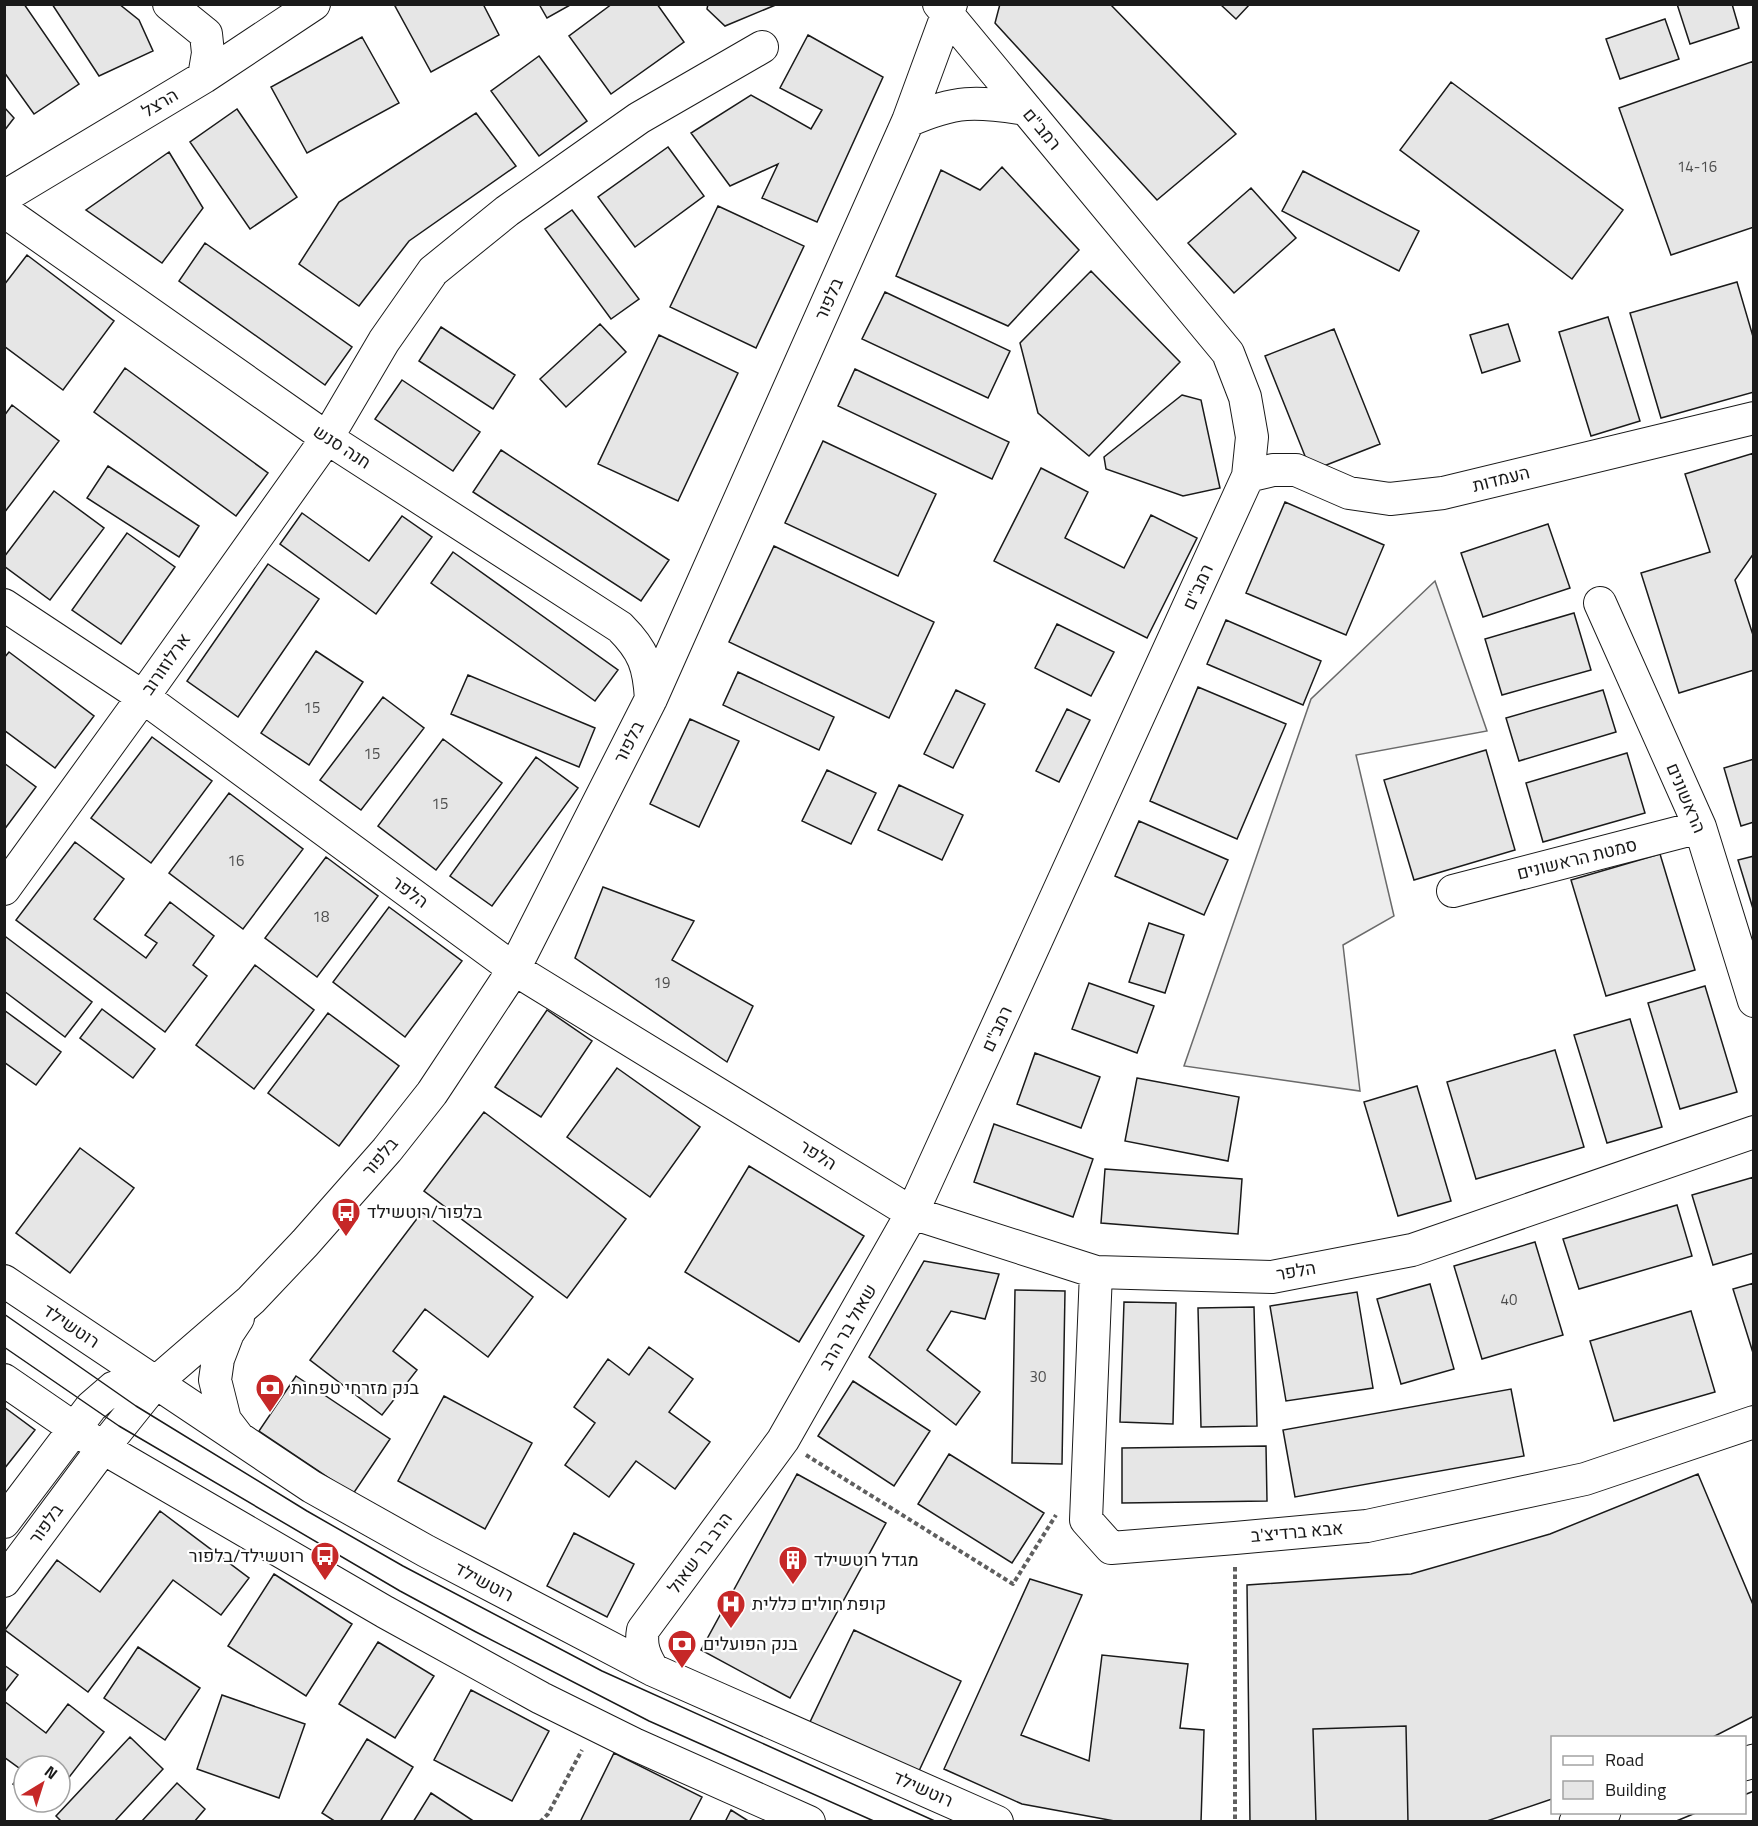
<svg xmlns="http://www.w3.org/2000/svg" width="1758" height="1826" font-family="'Titillium Web',Heebo,sans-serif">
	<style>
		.built { fill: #ededed; stroke: #6a6a6a; stroke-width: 1.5 }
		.building { fill: #e6e6e6; stroke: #1a1a1a; stroke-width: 1.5 }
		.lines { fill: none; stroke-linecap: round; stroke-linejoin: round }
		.minor-casing { stroke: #1a1a1a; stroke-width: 34 }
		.major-casing { stroke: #1a1a1a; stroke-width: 35 }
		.path { stroke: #5f5f5f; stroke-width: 4; stroke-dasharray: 4.5 3; stroke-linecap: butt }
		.minor { stroke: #fff; stroke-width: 32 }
		.major { stroke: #fff; stroke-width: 33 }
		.tram { stroke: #1a1a1a; stroke-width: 1.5 }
		.labels { text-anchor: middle; stroke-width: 4.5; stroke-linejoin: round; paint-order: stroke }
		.number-label { font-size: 15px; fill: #4d4d4d }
		.street-label { font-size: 18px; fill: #1a1a1a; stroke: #fff }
		.poi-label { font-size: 18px; fill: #1a1a1a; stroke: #fff; text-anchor: start }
	</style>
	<rect width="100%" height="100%" fill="#fff"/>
	<path class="built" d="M1435 581 1487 731 1356 755 1394 916 1343 945 1360 1091 1184 1066 1311 699Z"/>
	<path class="building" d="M5 4H24L79 84 34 114 4 72Z
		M52 4H119L139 20 153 51 99 76Z
		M399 4H483L499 35 431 72 395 6Z
		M539 4H572L547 18Z
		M612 4H657L684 42 611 94 569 36Z
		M708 4H778L725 26 707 9Z
		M1000 4H1110L1236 134 1157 200 995 23Z
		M1220 4H1250L1236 19Z
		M1677 4H1732L1739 28 1690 44Z
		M1665 19 1679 59 1620 79 1606 39Z
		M808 35 883 77 817 222 762 198 778 164 730 186 691 133 751 95 811 129 822 110 780 88Z
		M362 37 399 103 307 153 271 87Z
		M539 56 587 121 539 156 491 91Z
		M1754 61V227L1671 255 1619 108Z
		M1451 82 1623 210 1572 279 1400 150Z
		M4 107 14 118 4 131Z
		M237 109 297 197 250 229 190 142Z
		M476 113 516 166 409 241 359 306 299 264 339 202Z
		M668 147 704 196 635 247 598 197Z
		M169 152 203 208 162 263 86 210Z
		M1002 167 1079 250 1008 326 896 276 941 170 980 190Z
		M1303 171 1419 231 1399 271 1282 211Z
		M1251 188 1296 238 1234 293 1188 243Z
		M718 206 804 246 756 348 670 307Z
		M572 210 639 299 611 319 545 229Z
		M205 243 352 347 325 385 179 281Z
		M27 255 114 321 63 390 4 346V285Z
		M1091 271 1180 362 1089 456 1038 413 1020 343Z
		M1737 282 1754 340V392L1661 418 1630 313Z
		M885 292 1010 351 988 398 862 339Z
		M1608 317 1640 421 1591 436 1559 332Z
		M600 324 626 352 566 407 540 379Z
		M1508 324 1520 361 1482 373 1470 335Z
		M441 327 515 375 493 409 419 361Z
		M1334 329 1380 444 1311 471 1265 356Z
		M659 335 738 373 678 501 598 464Z
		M125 368 268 473 236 516 94 412Z
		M855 369 1009 442 992 479 838 406Z
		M402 380 480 432 453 471 375 419Z
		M1182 395 1201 400 1220 488 1183 496 1106 469 1104 457Z
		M12 405 59 441 4 513V416Z
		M823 441 936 494 898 576 785 523Z
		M501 450 669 560 641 601 473 492Z
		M1754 453V553L1735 580 1754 638V670L1679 693 1641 573 1710 552 1685 474Z
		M108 466 199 526 179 557 87 498Z
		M1041 468 1088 492 1065 538 1124 568 1151 515 1197 538 1147 638 994 561Z
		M54 491 104 528 50 600 4 566V557Z
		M1285 502 1384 545 1346 635 1246 593Z
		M302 513 369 561 402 516 432 537 376 614 280 544Z
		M1548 524 1570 588 1483 617 1461 553Z
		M127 533 175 567 121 644 72 610Z
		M774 546 934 622 889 718 729 642Z
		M453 552 618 670 595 701 431 583Z
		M268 564 319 599 238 717 187 681Z
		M1574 613 1591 670 1502 695 1485 639Z
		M1226 620 1321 661 1303 705 1207 664Z
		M1057 624 1114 652 1091 696 1035 668Z
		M316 651 363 682 309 765 261 733Z
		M9 652 94 716 55 768 4 730V658Z
		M738 672 834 717 819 750 723 705Z
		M468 675 595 728 579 767 451 714Z
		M1198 687 1286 724 1237 839 1150 801Z
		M956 690 985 704 953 768 924 754Z
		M1603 690 1616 732 1519 761 1506 718Z
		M383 697 424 728 361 810 320 780Z
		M1067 709 1090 720 1059 782 1036 771Z
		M690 719 739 741 699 827 650 804Z
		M152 737 212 781 151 863 91 818Z
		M443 739 502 783 436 870 378 826Z
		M1486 750 1515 850 1414 880 1384 780Z
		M1627 753 1645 813 1543 842 1526 783Z
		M536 757 578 788 492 906 450 876Z
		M1754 759V822L1741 826 1724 768Z
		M4 763 36 787 4 830Z
		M827 770 876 793 851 844 802 821Z
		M899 785 963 815 942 860 878 830Z
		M229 793 303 849 243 929 169 873Z
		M1139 821 1228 860 1204 915 1115 876Z
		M75 842 124 879 94 919 146 958 157 943 145 935 170 902 214 936 193 965 207 976 165 1032 16 920Z
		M1660 854 1695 970 1606 996 1571 880Z
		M1754 856V912L1738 860Z
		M326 857 378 896 317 977 265 938Z
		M603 887 694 921 672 960 753 1006 727 1062 575 958Z
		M389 907 462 961 405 1037 333 982Z
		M1149 923 1184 935 1165 993 1129 982Z
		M6 937 92 1002 65 1037 4 991V939Z
		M255 965 314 1010 254 1089 196 1045Z
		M1089 983 1154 1006 1137 1053 1072 1029Z
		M1705 986 1737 1092 1680 1109 1648 1003Z
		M102 1009 155 1049 133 1078 80 1038Z
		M4 1010 61 1052 36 1085 4 1062Z
		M547 1010 592 1041 541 1117 495 1087Z
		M328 1013 399 1066 339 1146 268 1093Z
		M1630 1019 1662 1127 1607 1143 1574 1035Z
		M1555 1050 1584 1147 1476 1179 1447 1082Z
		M1035 1053 1100 1077 1081 1128 1017 1104Z
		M617 1068 700 1127 650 1197 567 1137Z
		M1137 1078 1239 1097 1228 1161 1125 1141Z
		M1417 1086 1451 1201 1398 1216 1364 1102Z
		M484 1112 626 1219 567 1298 424 1191Z
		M994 1124 1093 1159 1073 1217 974 1182Z
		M80 1148 134 1188 70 1273 16 1233Z
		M749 1166 864 1236 799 1342 685 1272Z
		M1105 1169 1242 1179 1238 1234 1101 1223Z
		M1754 1177V1253L1713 1265 1692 1195Z
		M1677 1205 1692 1256 1579 1289 1563 1239Z
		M422 1212 533 1297 488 1357 425 1309 393 1351 417 1370 382 1415 310 1360Z
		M1535 1242 1563 1335 1482 1359 1454 1266Z
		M924 1261 999 1274 985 1319 951 1311 927 1350 980 1392 956 1425 869 1357Z
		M1754 1283V1356L1733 1289Z
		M1430 1284 1454 1369 1401 1384 1377 1299Z
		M1015 1290 1065 1291 1062 1464 1012 1463Z
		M1357 1292 1373 1388 1286 1401 1270 1306Z
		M1124 1302 1176 1303 1173 1424 1120 1422Z
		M1254 1307 1257 1426 1201 1427 1198 1308Z
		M1691 1311 1715 1392 1614 1421 1590 1341Z
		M649 1347 693 1379 669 1412 710 1442 675 1489 636 1461 609 1497 565 1465 595 1423 574 1407 608 1359 629 1375Z
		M296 1376 390 1439 353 1494 259 1431Z
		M853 1381 930 1431 894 1486 818 1436Z
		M1511 1389 1524 1456 1295 1497 1283 1430Z
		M444 1396 532 1443 485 1529 398 1481Z
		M4 1407 35 1430 4 1469Z
		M1266 1446 1267 1501 1122 1503V1448Z
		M949 1454 1044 1513 1012 1563 918 1504Z
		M797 1474 886 1523 790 1698 701 1650Z
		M1698 1474 1754 1607V1716L1711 1738H1552V1799L1484 1822H1250L1247 1585 1411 1574 1550 1534Z
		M160 1511 249 1578 221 1615 173 1580 88 1692 5 1630 57 1560 100 1592Z
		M574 1533 634 1564 607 1617 547 1586Z
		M274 1574 352 1624 306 1696 228 1646Z
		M1030 1579 1082 1595 1021 1735 1089 1761 1102 1655 1188 1664 1180 1728 1204 1730 1201 1822H1120L1022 1804 944 1769Z
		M854 1630 961 1681 918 1773 810 1722Z
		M378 1642 434 1676 395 1738 339 1704Z
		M138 1647 200 1688 165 1740 104 1698Z
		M4 1665 18 1675 4 1693Z
		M471 1690 549 1731 512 1801 434 1760Z
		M222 1695 305 1724 279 1798 197 1769Z
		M4 1701 46 1733 68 1704 104 1732 60 1789V1766H24V1792L13 1784 23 1771 4 1757Z
		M1406 1726 1408 1822H1316L1313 1729Z
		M130 1737 163 1769 114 1822H62L56 1816Z
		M367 1739 413 1767 380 1822H336L322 1813Z
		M614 1753 702 1797 689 1822H580Z
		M177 1783 205 1809 194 1822H141Z
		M431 1793 475 1822H413Z
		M731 1810 750 1822H725Z"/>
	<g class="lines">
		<g class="minor-casing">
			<path id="minor" d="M169 4 206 34 208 53 204 77
				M908 121C956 100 975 101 1026 109
				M4 197 204 77 314 4
				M4 211 327 438 620 627C644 651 649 666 651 699
				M1248 476 1273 470H1296L1349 493 1390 499 1443 493 1754 418
				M1600 603 1700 827 1754 1001
				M4 605 143 697 514 969 912 1213 1096 1272 1272 1277 1412 1250 1754 1132
				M4 889 143 697 327 438 384 341 433 271 507 211 639 118 762 47
				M1453 891 1700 827
				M1096 1272 1086 1520 1111 1548 1235 1538 1367 1526 1585 1479 1754 1422
				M4 1281 312 1487 426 1551 653 1670 997 1822
				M4 1380 103 1448 385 1612 541 1698 634 1744 809 1822
				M238 1437 225 1420 215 1380 218 1359 228 1333 238 1318
				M4 1522 91 1407 113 1388 128 1383H155
				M4 1581 103 1448 155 1383 251 1300 305 1243 387 1150 432 1093 514 969 651 699 908 121 951 4
				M653 1670C645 1657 640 1646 643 1630L783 1440 912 1213 1248 476 1252 437 1245 397 1228 353 939 4"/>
		</g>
		<g class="major-casing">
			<path id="major" d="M1744 1764 1754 1761
				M1576 1822 1604 1812"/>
		</g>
		<path class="path" d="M806 1455 1013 1584 1056 1515
			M1235 1567V1822
			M540 1822 548 1814 582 1750"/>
		<use href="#minor" class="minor"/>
		<use href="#major" class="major"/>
		<path class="tram" d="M4 1314 136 1406 307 1511 403 1566 602 1671 937 1822
			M4 1347 119 1426 400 1591 476 1632 649 1721 876 1822
			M1744 1795 1754 1791
			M1674 1822 1698 1812
			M1748 1822 1754 1820"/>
	</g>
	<defs>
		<g id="bus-pin" transform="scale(1.5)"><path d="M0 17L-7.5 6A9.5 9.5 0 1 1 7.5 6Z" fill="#c62828" stroke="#fff"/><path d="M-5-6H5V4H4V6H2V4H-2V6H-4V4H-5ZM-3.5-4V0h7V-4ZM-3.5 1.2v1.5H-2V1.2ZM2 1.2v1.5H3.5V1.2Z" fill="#fff"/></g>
		<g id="bank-pin" transform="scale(1.5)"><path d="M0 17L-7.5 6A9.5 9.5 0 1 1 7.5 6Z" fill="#c62828" stroke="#fff"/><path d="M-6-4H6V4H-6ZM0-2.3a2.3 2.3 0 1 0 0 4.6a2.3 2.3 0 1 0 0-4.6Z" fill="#fff"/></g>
		<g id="building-pin" transform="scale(1.5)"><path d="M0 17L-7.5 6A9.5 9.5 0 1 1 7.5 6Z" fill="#c62828" stroke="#fff"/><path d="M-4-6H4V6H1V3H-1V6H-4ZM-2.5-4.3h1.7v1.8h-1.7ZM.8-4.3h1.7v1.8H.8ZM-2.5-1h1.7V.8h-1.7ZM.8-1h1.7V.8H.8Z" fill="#fff"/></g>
		<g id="hospital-pin" transform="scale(1.5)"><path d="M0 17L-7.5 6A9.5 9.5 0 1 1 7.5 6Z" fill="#c62828" stroke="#fff"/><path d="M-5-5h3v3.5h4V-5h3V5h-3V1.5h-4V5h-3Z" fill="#fff"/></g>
	</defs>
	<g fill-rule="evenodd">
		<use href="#bus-pin" x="346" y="1212"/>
		<use href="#bank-pin" x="270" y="1388"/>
		<use href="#bus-pin" x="325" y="1556"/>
		<use href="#building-pin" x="793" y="1560"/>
		<use href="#hospital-pin" x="731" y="1604"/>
		<use href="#bank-pin" x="682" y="1644"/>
	</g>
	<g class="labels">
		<g class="number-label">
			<text x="1697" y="172">14-16</text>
			<text x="312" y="713">15</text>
			<text x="372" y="759">15</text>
			<text x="440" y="809">15</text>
			<text x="236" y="866">16</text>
			<text x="321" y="922">18</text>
			<text x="662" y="988">19</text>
			<text x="1509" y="1305">40</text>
			<text x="1038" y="1382">30</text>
		</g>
		<g class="street-label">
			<text transform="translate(160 103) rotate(-31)" y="6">הרצל</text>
			<text transform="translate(1042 129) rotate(50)" y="6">רמב"ם</text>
			<text transform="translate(829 299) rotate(-66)" y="6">בלפור</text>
			<text transform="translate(342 447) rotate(33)" y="6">חנה סנש</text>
			<text transform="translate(1501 479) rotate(-14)" y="6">העמדות</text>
			<text transform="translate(1198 587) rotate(-65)" y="6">רמב"ם</text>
			<text transform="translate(166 664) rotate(-55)" y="6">ארלוזורוב</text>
			<text transform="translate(629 742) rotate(-63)" y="6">בלפור</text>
			<text transform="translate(1686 798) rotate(67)" y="6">הראשונים</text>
			<text transform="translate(1577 859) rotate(-14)" y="6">סמטת הראשונים</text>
			<text transform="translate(410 892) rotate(36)" y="6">הלפר</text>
			<text transform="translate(997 1029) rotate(-65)" y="6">רמב"ם</text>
			<text transform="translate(818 1155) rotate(32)" y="6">הלפר</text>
			<text transform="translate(380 1157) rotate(-50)" y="6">בלפור</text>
			<text transform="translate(1296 1271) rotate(-10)" y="6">הלפר</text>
			<text transform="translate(71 1326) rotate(34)" y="6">רוטשילד</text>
			<text transform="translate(848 1327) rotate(-60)" y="6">שאול בר הרב</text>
			<text transform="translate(46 1524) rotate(-54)" y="6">בלפור</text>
			<text transform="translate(1297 1532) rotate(-5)" y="6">אבא ברדיצ'ב</text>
			<text transform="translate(700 1553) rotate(-54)" y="6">הרב בר שאול</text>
			<text transform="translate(484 1582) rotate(28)" y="6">רוטשילד</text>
			<text transform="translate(923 1789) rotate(24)" y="6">רוטשילד</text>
		</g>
		<g class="poi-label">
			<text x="367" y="1218">בלפור/רוטשילד</text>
			<text x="291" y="1394">בנק מזרחי טפחות</text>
			<text x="304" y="1562" text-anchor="end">רוטשילד/בלפור</text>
			<text x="814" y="1566">מגדל רוטשילד</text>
			<text x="752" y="1610">קופת חולים כללית</text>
			<text x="703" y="1650">בנק הפועלים</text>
		</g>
	</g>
	<rect width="1758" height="1826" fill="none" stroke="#1a1a1a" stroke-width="12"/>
	<rect x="1551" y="1736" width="195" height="78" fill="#ffffff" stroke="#a3a3a3" stroke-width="1.5"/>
	<rect x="1563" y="1756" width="30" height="9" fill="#ffffff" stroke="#a3a3a3" stroke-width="1.5"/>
	<text x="1605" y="1766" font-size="18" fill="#1a1a1a">Road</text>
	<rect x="1563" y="1781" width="30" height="18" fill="#e6e6e6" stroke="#a3a3a3" stroke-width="1.5"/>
	<text x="1605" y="1796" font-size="18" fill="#1a1a1a">Building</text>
	<g transform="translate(42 1784) rotate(38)"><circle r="28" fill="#ffffff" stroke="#a3a3a3" stroke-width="1.5"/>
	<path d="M0-4.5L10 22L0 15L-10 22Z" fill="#c62828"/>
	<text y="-9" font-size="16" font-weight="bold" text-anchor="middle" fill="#1a1a1a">N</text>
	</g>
</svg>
